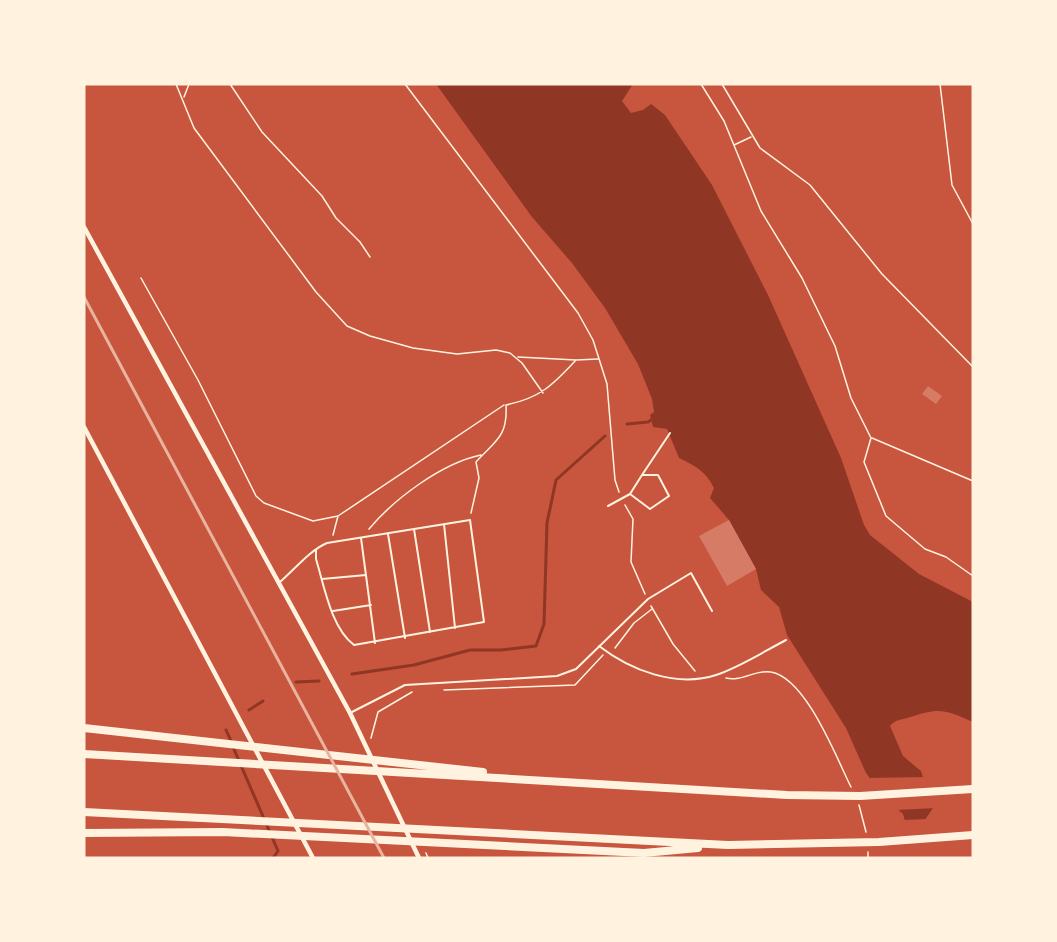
<svg xmlns="http://www.w3.org/2000/svg" width="1057" height="942" font-family="'Noto Sans',sans-serif">
	<style>
		.water { fill: #8f3625 }
		.pier { fill: #c8553d }
		.lines { fill: none; stroke-linecap: round; stroke-linejoin: round }
		.stream { stroke: #8f3625; stroke-width: 3 }
		.building { fill: #d67c66 }
		.path { stroke: #fff3e0; stroke-width: 1.5 }
		.service { stroke: #fff3e0; stroke-width: 2 }
		.minor { stroke: #fff3e0; stroke-width: 4.5 }
		.motorway { stroke: #fff3e0; stroke-width: 8 }
		.rail { stroke: #e9b49f; stroke-width: 3 }
	</style>
	<rect width="100%" height="100%" fill="#c8553d"/>
	<path class="water" d="M436 84H633L622 101 631 113 643 110 651 104 665 115 712 185 768 295 841 458 864 525 870 535 919 574 973 602V722C943 708 938 708 907 718 900 720 895 720 890 726L903 756 921 771 933 808 918 830 921 858H916L903 814 884 797 866 773 846 728 787 635 779 607 761 590 756 569 729 520 710 498 714 488C705 470 695 466 679 458L667 429 653 427 650 415 654 412 652 399 638 364 605 308 572 263 532 217Z"/>
	<path class="pier" d="M927 777 936 808 896 810 882 799 867 778Z
		M928 819 920 833 924 857H913L902 820Z"/>
	<g class="lines">
		<path class="stream" d="M627 424 648 422 654 418
			M352 674 414 665 470 650H501L536 646 544 624 547 523 556 480 605 436
			M296 682 319 681
			M249 710 263 701
			M226 730 231 741
			M233 747 278 851 273 858"/>
	</g>
	<path class="building" d="M928 386 942 396 936 404 922 394Z
		M729 520 756 569 727 586 699 536Z"/>
	<g class="lines">
		<path class="path" d="M176 84 194 128 316 292 347 326 370 336 413 348 457 354 496 350 510 353 522 363 543 393
			M230 84 262 132 322 196 336 218 360 242 370 257
			M405 84 578 313 593 340 607 384 615 480 619 492
			M701 84 724 121 761 211 802 278 835 346 851 398 871 438 864 462 886 516 925 549 946 557 973 576
			M722 84 760 148 810 185 882 274 973 367
			M940 84 952 185 973 224
			M184 97 189 84
			M734 145 751 137
			M141 278 198 380 256 496 264 503 313 521 338 516
			M518 357 576 360
			M872 438 973 481
			M625 505 633 519 631 562 645 594
			M471 513 479 478 476 462C495 441 508 437 506 405 540 398 553 385 576 360L598 359
			M369 529C394 499 442 463 481 455
			M333 535 338 516 504 405
			M651 606 673 644 695 671
			M615 648 634 623 652 609
			M726 678C742 682 756 669 771 672 806 678 836 757 851 787
			M444 690 575 685 603 655
			M371 738 378 712 412 692
			M859 805 866 832
			M426 853 428 858
			M868 858V852"/>
		<path class="service" d="M642 475 670 433
			M608 506 630 494 650 509 669 496 658 475H642L630 494
			M444 524 455 628
			M414 529 430 632
			M388 534 405 638
			M361 538 375 643
			M322 579 366 575
			M280 582C294 570 310 550 327 543L470 520 484 622 354 645C331 628 324 585 316 559V550
			M333 611 371 605
			M599 646C630 670 676 688 716 675 740 667 763 652 786 640
			M350 713 405 685 557 676 576 669 648 599 691 573 712 611"/>
		<path class="minor" d="M84 227 350 713 419 858
			M84 427 313 858"/>
		<path class="motorway" d="M84 728 483 772
			M84 754 787 795 860 796 973 789
			M84 812 728 845 879 842 973 835
			M84 833 223 832 644 853 698 848"/>
		<path class="rail" d="M84 297 384 858"/>
	</g>
	<rect width="1057" height="942" fill="none" stroke="#fff3e0" stroke-width="171"/>
</svg>
